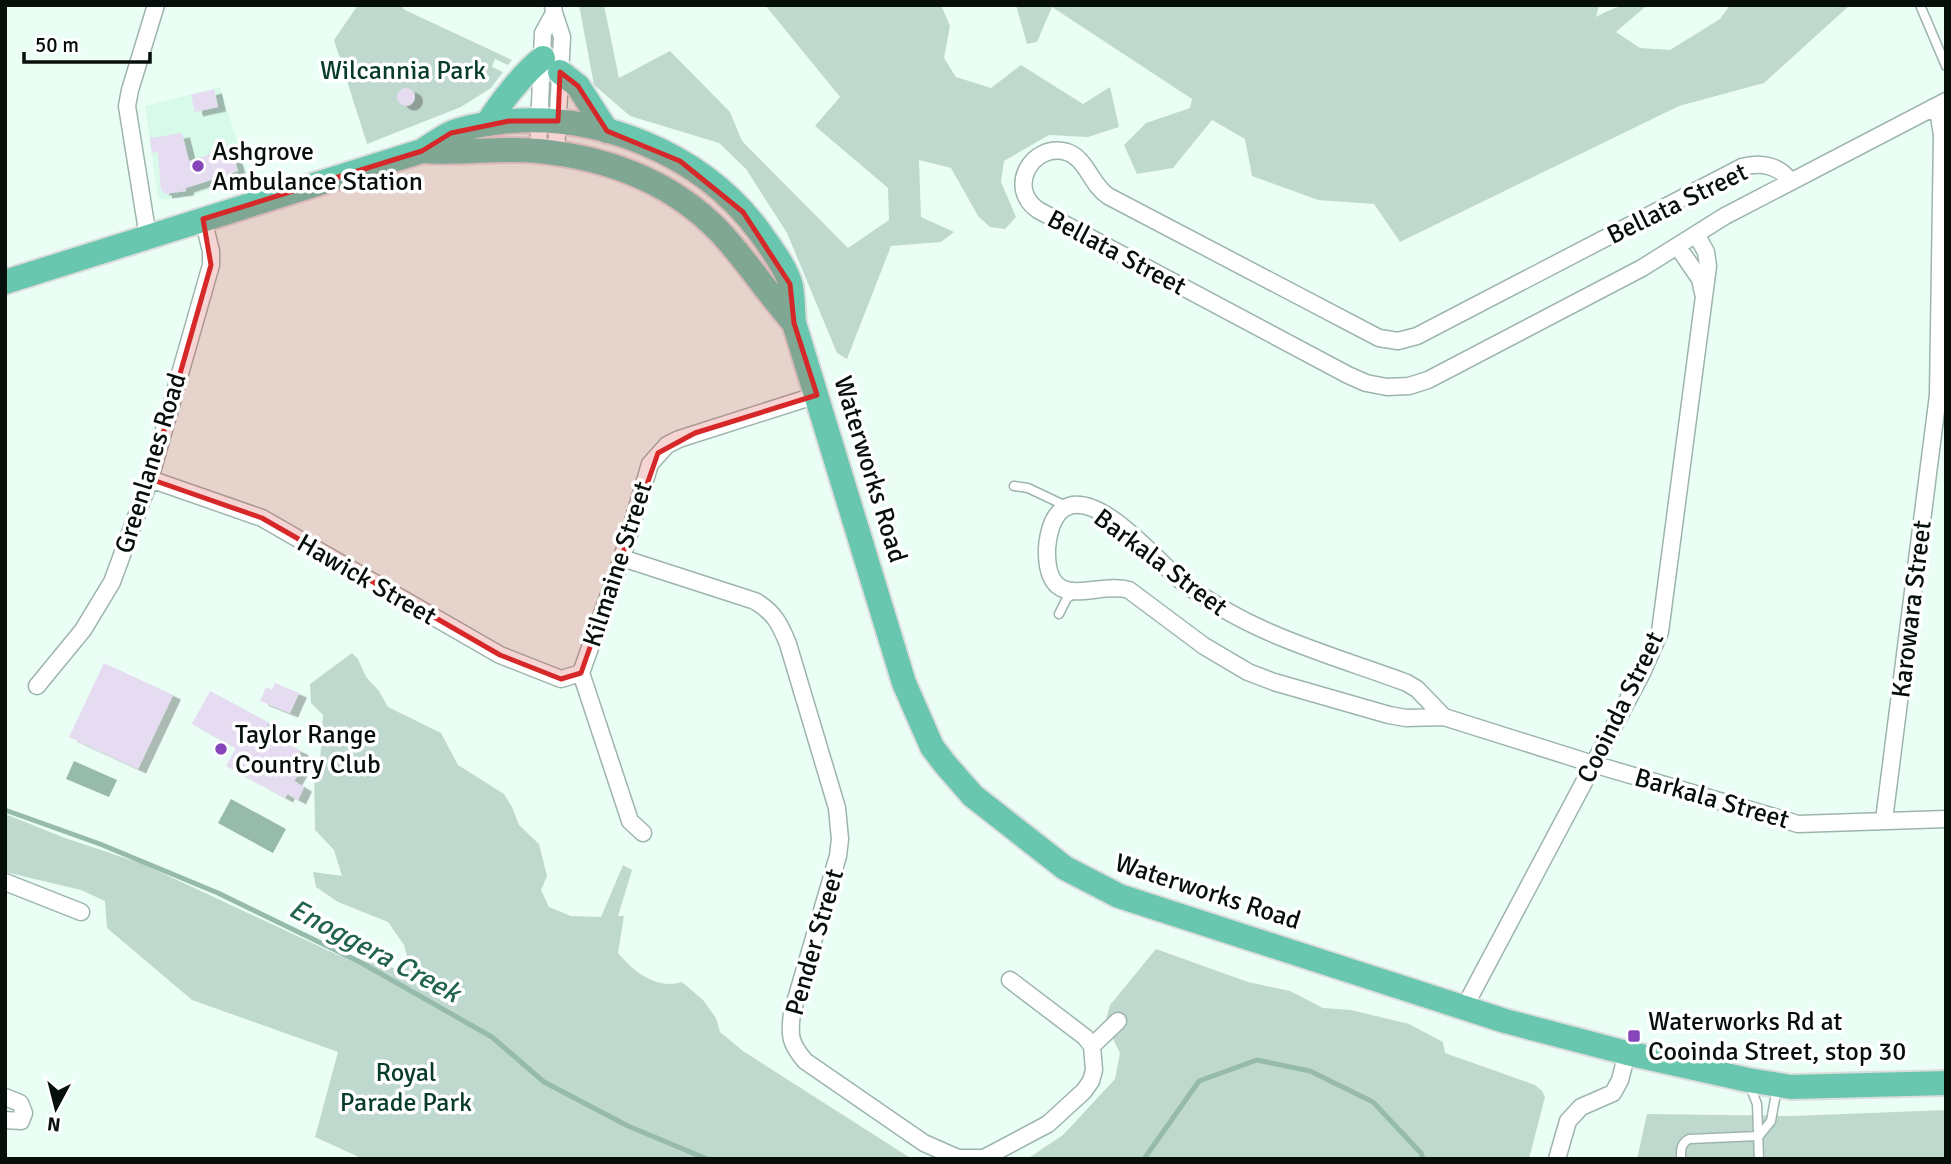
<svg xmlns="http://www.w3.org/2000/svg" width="1951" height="1164" font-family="Signika,sans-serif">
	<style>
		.built { fill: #d8faeb }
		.green { fill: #c0d9ce }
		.water { fill: #96baab }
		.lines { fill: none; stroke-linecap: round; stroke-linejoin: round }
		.stream { stroke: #96baab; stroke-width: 5 }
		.building { fill: #e6dcf1; filter: url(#shadow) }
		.service-casing { stroke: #9eb5ab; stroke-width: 11 }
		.minor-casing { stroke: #9eb5ab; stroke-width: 19 }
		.primary-casing { stroke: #dcdddd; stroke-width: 28 }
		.service { stroke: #fff; stroke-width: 8 }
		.minor { stroke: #fff; stroke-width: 16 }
		.primary { stroke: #6ac7af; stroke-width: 24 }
		.marked { fill: #d62828; fill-opacity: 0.2; stroke: #d62828; stroke-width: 5; stroke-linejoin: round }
		.poi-dot { fill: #8645ba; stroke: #fff; stroke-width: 2.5 }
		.labels { text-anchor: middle; stroke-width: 7; stroke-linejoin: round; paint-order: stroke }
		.park-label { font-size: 26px; fill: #073c2c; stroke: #fff }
		.poi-label { font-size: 26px; fill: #070f0b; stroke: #fff; text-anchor: start }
		.street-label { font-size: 26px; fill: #070f0b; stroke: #fff }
		.water-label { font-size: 28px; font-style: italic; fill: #22634d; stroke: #fff }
	</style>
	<defs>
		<filter id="shadow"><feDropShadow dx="8" dy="4.5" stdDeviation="0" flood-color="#0004"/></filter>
	</defs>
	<rect width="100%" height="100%" fill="#eafef5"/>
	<path class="built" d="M220 87 249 178 190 196 163 200 158 198 145 106Z"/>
	<path class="green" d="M358 5H400L405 10 512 60 508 65 495 59 492 67 503 72 491 88 461 107 367 144 334 40Z
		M579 5H604L619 78 670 51 730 112 742 141 848 248 889 220 888 188 815 126 840 97 765 5H941L950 26 944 58 956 77 991 88 1021 65 1083 104 1110 87 1119 127 1088 137 1049 135 1004 161 1001 182 1016 217 1005 229 990 227 978 216 951 168 919 160 921 217 954 232 941 242 891 246 847 359 837 353 787 233 746 169 719 143 630 116 594 85Z
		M1016 5H1599L1596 17C1615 7 1623 3 1645 7L1616 32 1640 48 1670 50 1720 19 1730 5H1850L1764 83 1679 106 1400 242 1374 204 1318 200 1252 176 1245 139 1212 120 1173 168 1137 174 1124 145 1146 123 1190 108 1192 99 1052 7 1037 42 1027 44Z
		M352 653 358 659 366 677 379 691 388 707 441 733 458 765 504 794 512 807 519 825 539 844 547 876 541 890 549 907 571 916 601 917 623 865 632 870 618 916H624L618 953C634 972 657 990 682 982L703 1000 716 1018 720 1032 743 1051 912 1159H363L315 1137 338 1052 192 1000 107 928 105 901 81 890 5 872V814L65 838 143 864 338 955 398 969 408 959 404 945 388 922 338 902 316 887 313 872 342 876 334 850 315 830 314 764 320 761 323 715 311 703 310 684Z
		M1156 949 1248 982 1290 991 1323 1008 1351 1010 1409 1024 1443 1042 1445 1053 1535 1085 1542 1091 1545 1097 1529 1159H1027L1063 1135 1115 1079 1120 1053 1105 1023 1110 1005Z
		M1946 1110V1159H1637L1647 1114 1792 1116Z"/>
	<path class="water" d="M74 761 117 780 109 797 66 779Z
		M231 799 286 829 273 853 218 823Z"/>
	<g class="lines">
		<path class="stream" d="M5 810 100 844 218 893 360 962 492 1037 544 1082 628 1126 707 1159
			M1144 1159 1199 1081 1257 1060 1310 1071 1373 1102 1421 1153 1423 1159"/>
	</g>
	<path class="building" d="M397 97a9 9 0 1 1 18 0a9 9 0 1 1-18 0Z
		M214 89 218 107 195 112 191 95Z
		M182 133 189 161 231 148 238 171 186 188V191L164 194V191H161L158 152 152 153 150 138Z
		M104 663 173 695 138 769 69 737Z
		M275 683 299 693 290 713 260 701 266 687 272 690Z
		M210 691 269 723 257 745 261 747 268 734 301 751 294 765 301 769 294 781 304 787 298 800 287 794 285 798 226 766 236 748 192 724Z"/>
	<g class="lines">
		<g class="service-casing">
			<path id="service" d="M1920 5 1946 66
				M1014 486 1028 488 1066 506
				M1059 614 1067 598 1076 593
				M1750 1086 1757 1104 1759 1159
				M1681 1159C1681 1150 1680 1144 1689 1139L1759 1136 1771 1121 1777 1088"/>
		</g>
		<g class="minor-casing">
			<path id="minor" d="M553 5 554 13 562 37 556 153
				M538 151 543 33 554 13
				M1790 181C1779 165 1760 162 1742 167L1417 336 1398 341 1379 338 1108 196C1092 186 1086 158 1067 152 1032 142 1006 188 1038 210L1348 375 1366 383 1387 387 1409 386 1428 380 1642 268 1725 216 1946 101
				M148 237 127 106 130 90 156 5
				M1678 247 1700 279 1703 293
				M150 479 262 518 500 655 561 679 581 673
				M622 558 755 601C774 612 780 624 788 644L837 808 840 839 838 856 792 1013C789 1036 790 1043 805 1061L924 1143 958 1158H984L1048 1124 1084 1091 1091 1081 1094 1070 1092 1046 1118 1021
				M37 686 83 630 112 582 150 479 211 265V251L203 219
				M1444 717 1417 689 1407 683C1329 654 1252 635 1184 583 1159 564 1097 486 1063 509 1052 517 1048 535 1047 548 1045 617 1096 580 1129 590L1204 646 1248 672 1274 682 1389 715 1406 718 1444 717 1593 764 1798 824 1946 819
				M1884 820 1938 395 1942 135 1939 116 1932 108
				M643 833 630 821 581 673 622 558 650 464 667 445 679 439 817 395
				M5 882 81 912
				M1010 980 1085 1037 1092 1046
				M1464 1008 1642 673 1660 632 1708 266 1706 252 1696 234
				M5 1097 20 1103 24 1113 21 1121 5 1120
				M1557 1159 1568 1121 1581 1107 1613 1093 1620 1080 1627 1053"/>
		</g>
		<g class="primary-casing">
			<path id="primary" d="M560 72 578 86 607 131
				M487 124C500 103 524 72 543 58
				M422 151C462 154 500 147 539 151 607 158 672 182 720 232 747 261 768 294 794 323
				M5 282 422 151C431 145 440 139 449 134 464 127 484 124 501 122 597 111 701 153 759 231 770 247 786 267 791 286 793 298 793 311 794 323L904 683 932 747 945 764 973 796 1065 868 1119 896 1505 1021 1627 1053 1748 1080 1791 1087 1946 1083"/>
		</g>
		<use href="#service" class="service"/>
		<use href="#minor" class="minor"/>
		<use href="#primary" class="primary"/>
	</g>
	<path class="marked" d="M560 72 578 86 607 131 680 161 743 212 790 284 794 323 817 395 695 433 658 453 581 673 561 679 500 655 262 518 150 479 211 265 203 219 422 151 451 133 509 121H558Z"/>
	<g class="poi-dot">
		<circle cx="198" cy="166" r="7"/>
		<circle cx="221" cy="749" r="7"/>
		<rect x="1627" y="1029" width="14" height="14" rx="3.5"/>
	</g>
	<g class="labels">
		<g class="park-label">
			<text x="403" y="79">Wilcannia Park</text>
			<text x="406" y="1081">Royal<tspan x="406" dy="30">Parade Park</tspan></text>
		</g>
		<g class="poi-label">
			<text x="212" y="160">Ashgrove<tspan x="212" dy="30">Ambulance Station</tspan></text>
			<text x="235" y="743">Taylor Range<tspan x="235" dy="30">Country Club</tspan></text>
			<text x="1648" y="1030">Waterworks Rd at<tspan x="1648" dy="30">Cooinda Street, stop 30</tspan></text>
		</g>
		<g class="street-label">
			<text transform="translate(1677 203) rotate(-26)" y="9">Bellata Street</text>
			<text transform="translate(1117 252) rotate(28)" y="9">Bellata Street</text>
			<text transform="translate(150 463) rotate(-73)" y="9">Greenlanes Road</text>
			<text transform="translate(871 469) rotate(73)" y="9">Waterworks Road</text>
			<text transform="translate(1161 562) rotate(37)" y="9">Barkala Street</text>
			<text transform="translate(617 564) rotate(-72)" y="9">Kilmaine Street</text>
			<text transform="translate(367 579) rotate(30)" y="9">Hawick Street</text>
			<text transform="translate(1911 609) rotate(-83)" y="9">Karowara Street</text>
			<text transform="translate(1620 707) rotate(-64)" y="9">Cooinda Street</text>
			<text transform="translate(1712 798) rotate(16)" y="9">Barkala Street</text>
			<text transform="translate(1208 891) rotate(18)" y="9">Waterworks Road</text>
			<text transform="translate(814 942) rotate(-74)" y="9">Pender Street</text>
		</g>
		<g class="water-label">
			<text transform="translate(375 950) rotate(28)" y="10">Enoggera Creek</text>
		</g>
	</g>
	<rect width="1951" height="1164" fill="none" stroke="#070f0b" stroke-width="14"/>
	<g transform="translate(56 1108) rotate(187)" stroke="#ffffff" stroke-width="5" paint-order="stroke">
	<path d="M0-5L12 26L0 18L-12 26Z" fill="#070f0b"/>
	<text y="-10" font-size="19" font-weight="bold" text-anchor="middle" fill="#070f0b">N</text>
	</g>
	<path d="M24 52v10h126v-10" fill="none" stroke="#070f0b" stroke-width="3.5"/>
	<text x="35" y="52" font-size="21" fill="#070f0b" stroke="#ffffff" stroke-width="5" paint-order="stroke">50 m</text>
</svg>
